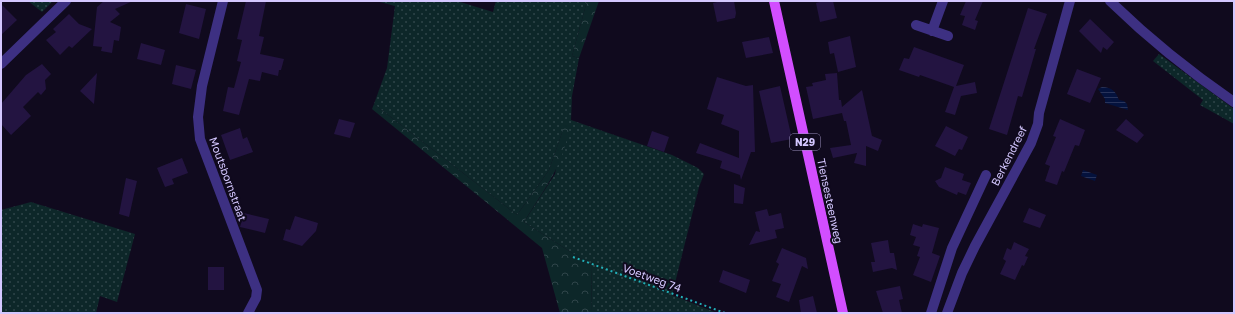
<svg xmlns="http://www.w3.org/2000/svg" width="1235" height="314" font-family="'Golos Text',sans-serif">
	<style>
		.grass { fill: url(#grass-dots) }
		.forest { fill: url(#forest-crowns) }
		.water { fill: url(#water-rules) }
		.building { fill: #231441 }
		.lines { fill: none; stroke-linecap: round; stroke-linejoin: round }
		.path { stroke: #22b0b9; stroke-width: 2; stroke-dasharray: 2 3; stroke-linecap: butt }
		.minor { stroke: #3d3082; stroke-width: 10 }
		.major { stroke: #d24eff; stroke-width: 10 }
		.labels { text-anchor: middle; stroke-width: 4; stroke-linejoin: round; paint-order: stroke }
		.shield { fill: #100a1e; stroke: #998ebc; stroke-width: 1 }
		.shield-label { font-size: 10px; font-weight: bold; fill: #d4c7ff }
		.street-label { font-size: 11px; fill: #d4c7ff; stroke: #100a1e }
	</style>
	<defs>
		<pattern id="grass-dots" width="8" height="8" patternUnits="userSpaceOnUse"><rect width="8" height="8" fill="#0d2729"/><path d="M2 2h.1M6 6h.1" fill="none" stroke="#2f4549" stroke-width="1.8" stroke-linecap="round"/></pattern>
		<pattern id="forest-crowns" width="20" height="18" patternUnits="userSpaceOnUse"><rect width="20" height="18" fill="#0d2729"/><path d="M2 6a3 3 0 1 1 6 0M12 15a3 3 0 1 1 6 0" fill="none" stroke="#2f4549"/></pattern>
		<pattern id="water-rules" width="6" height="5" patternUnits="userSpaceOnUse"><rect width="6" height="5" fill="#04123d"/><path d="M0 2.5h6" fill="none" stroke="#28335a"/></pattern>
	</defs>
	<rect width="100%" height="100%" fill="#100a1e"/>
	<path class="grass" d="M28 1H53L42 12Z
		M376 1H457L493 12 496 1H587L572 56 579 58 572 96 571 120 672 155 698 168 704 174 699 187 672 295 717 313H592L591 265 524 222 555 174 563 130 549 170 517 215 374 104 387 68 395 6Z
		M1159 54 1234 109V124L1200 105 1203 100 1153 61Z
		M31 202 135 234 117 302 100 296 96 313H1V210Z"/>
	<path class="forest" d="M587 1H599L579 58 572 56Z
		M374 104 517 215 549 170 565 124H570C564 165 545 188 524 222L591 265 592 313H560L542 248 372 109Z"/>
	<path class="water" d="M1102 87C1112 87 1116 92 1119 100L1124 101 1127 104 1128 110 1105 103V99L1098 89Z
		M1083 170 1097 175 1095 181 1081 176Z"/>
	<path class="building" d="M104 1H133L115 9 120 14 110 22 121 27 119 41 114 40 112 53 101 51 102 47 93 46 97 7Z
		M246 1H266L259 36 264 37 260 54 284 59 281 70H279L278 76 262 72 260 81 249 79 239 115 223 111 228 87 234 88 241 62 237 61 242 40 237 39Z
		M721 1H734L736 13 735 18 717 22 713 3Z
		M823 1H833L837 18 820 22 816 3Z
		M966 1H983L975 20 978 21 975 30 962 25 965 16 960 15Z
		M1 4 17 20 1 35Z
		M186 4 206 9 199 39 179 33Z
		M1028 8 1047 14 1034 49H1036L1022 97 1018 96 1007 135 989 129Z
		M69 14 79 24 92 29 72 48 69 46 60 55 46 40 56 32 53 29Z
		M1090 19 1114 42 1107 50 1103 47 1101 53 1079 31Z
		M850 36 856 67 838 72 834 53 830 54 828 42Z
		M769 37 773 53 746 58 742 42Z
		M141 43 165 50 161 65 137 59Z
		M914 47 964 65 956 86 975 82 977 93 961 96 955 115 945 112 954 87 920 75 919 77 899 70 904 58 909 59Z
		M42 64 51 74 45 80 46 89 41 95 38 92 23 107 31 116 11 135 1 124V104L26 75Z
		M176 65 196 70 191 89 172 84Z
		M1077 69 1101 78 1090 103 1067 94Z
		M97 73 94 104 80 91Z
		M837 73 839 100H841L842 107 862 90 872 136 882 140 878 151 866 146V166L854 163 857 153 833 158 830 148 851 145 846 121H844L842 113 813 119 806 87 813 86 812 83 826 80 825 74Z
		M717 77 746 86 753 85 755 152H751L741 180 740 175 720 168 722 161 696 153 700 143 739 158V131L721 124 724 115 707 109Z
		M780 86 792 139 771 143 759 91Z
		M339 119 355 123 350 138 334 134Z
		M1060 119 1085 130 1079 146 1075 145 1064 172 1062 171 1057 185 1045 181 1050 166 1045 164 1056 137 1053 136Z
		M1126 119 1144 135 1137 143 1116 130Z
		M946 126 968 137 962 150 959 149 955 156 935 146Z
		M240 128 243 139 247 137 253 152 230 160 221 135Z
		M652 131 669 137 664 152 647 146Z
		M182 158 188 173 172 179 174 184 165 187 157 168Z
		M945 167 964 174 962 180 971 183 966 195 958 192 957 195 939 187 935 181 941 178Z
		M126 178 137 181 129 217 119 214Z
		M734 184 745 188 743 204 734 203Z
		M1029 208 1046 215 1040 228 1023 222Z
		M767 209 769 216 781 213 784 228 775 230 777 238 749 245 756 231 760 232 755 212Z
		M244 213 269 219 265 233 240 227Z
		M295 216 318 223 316 231 302 246 283 240 286 229 290 230Z
		M913 224 922 227 923 224 939 228 932 253 940 256 931 282 913 275 920 257 917 256 920 247 913 245 916 237 910 235Z
		M888 240 890 253H894L897 270 892 268 873 272 871 262H875L871 243Z
		M1014 242 1029 249 1025 256 1028 257 1024 266 1022 265 1015 280 1000 274 1006 261 1003 259 1007 248 1011 250Z
		M782 248 806 258 808 269 802 266 789 302 776 297 781 284 772 281 779 264 776 262Z
		M208 267H224V290H208Z
		M723 270 750 280 746 293 719 282Z
		M900 286 903 299 899 300 902 313H883L876 291Z
		M813 296 817 313H801L799 300Z"/>
	<g class="lines">
		<path class="path" d="M573 257 725 313"/>
		<path class="minor" d="M223 1 202 86 198 117 200 139 257 290 256 298 248 313
			M1110 1C1148 38 1190 72 1234 102
			M916 25 948 36
			M932 31 943 1
			M1 64 66 1
			M931 313 952 248 986 175
			M947 313 962 273 975 246 1031 143 1038 124 1039 113 1070 1"/>
		<path class="major" d="M774 1 843 313"/>
	</g>
	<g class="labels">
		<rect class="shield" x="790" y="134" width="30" height="16" rx="3"/>
		<g class="shield-label">
			<text x="805" y="146">N29</text>
		</g>
		<g class="street-label">
			<text transform="translate(1009 156) rotate(-63)" y="4">Berkendreef</text>
			<text transform="translate(228 179) rotate(70)" y="4">Moutsbornstraat</text>
			<text transform="translate(830 201) rotate(78)" y="4">Tiensesteenweg</text>
			<text transform="translate(652 278) rotate(20)" y="4">Voetweg 74</text>
		</g>
	</g>
	<rect width="1235" height="314" fill="none" stroke="#d4c7ff" stroke-width="4"/>
</svg>
